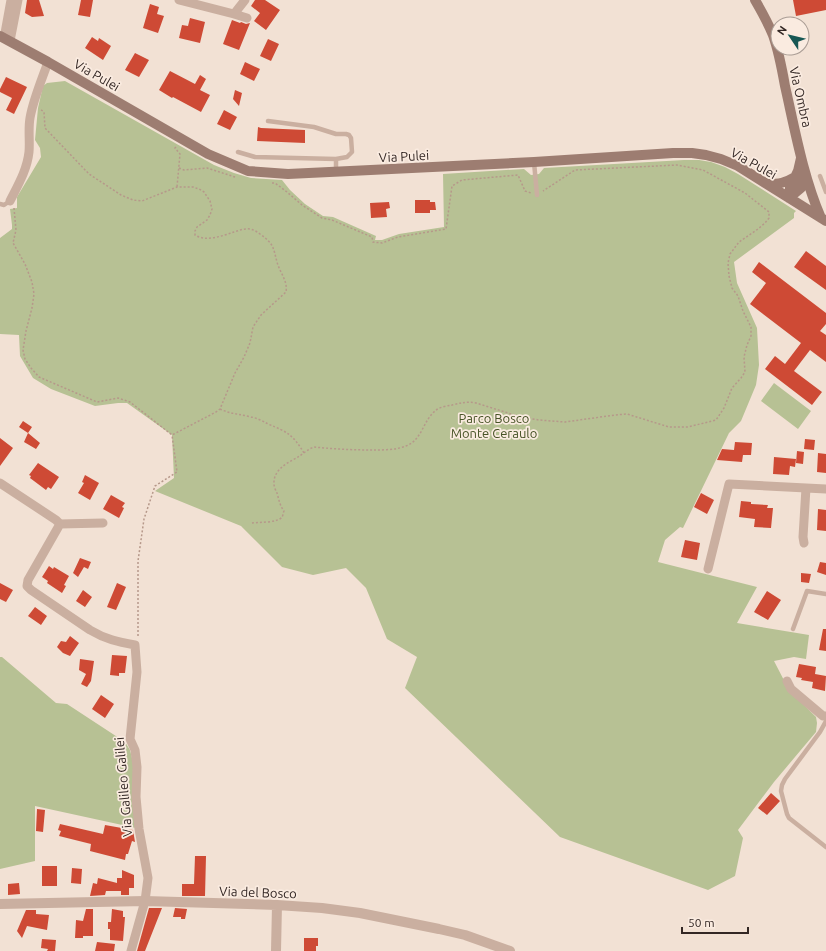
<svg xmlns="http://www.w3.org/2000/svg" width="826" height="951" font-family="Ubuntu,sans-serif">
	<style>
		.green { fill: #b7c194 }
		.building { fill: #ce4a35 }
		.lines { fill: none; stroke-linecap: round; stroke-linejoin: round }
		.path { stroke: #b6988a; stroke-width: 1.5; stroke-dasharray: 2 2; stroke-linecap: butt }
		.service { stroke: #caafa0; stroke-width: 4.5 }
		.minor { stroke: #caafa0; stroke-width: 9 }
		.tertiary { stroke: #caafa0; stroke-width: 10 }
		.secondary { stroke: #9d7d71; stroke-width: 10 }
		.labels { text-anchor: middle; stroke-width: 3.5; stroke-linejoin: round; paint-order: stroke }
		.street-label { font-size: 13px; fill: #332724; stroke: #faebe0 }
		.park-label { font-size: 13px; fill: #475326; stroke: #faebe0 }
	</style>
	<rect width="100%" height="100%" fill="#f2e1d4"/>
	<path class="green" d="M65 81 214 165 234 173 251 178 282 180 290 190 305 204 323 216 333 217 376 236 375 240H382L399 234 444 227 443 174 524 169 531 175 539 174 544 168 684 160H699L711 162 725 167 738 174 796 211 794 213V218L734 262 737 283 757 328 759 365 756 385 741 421 729 433 683 528 680 527 665 540 658 562 757 587 737 623 809 635 806 659 794 657 774 661 789 690 816 717 817 723 816 732 774 782 738 830 743 838 735 876 708 890 560 837 405 688 417 657 387 639 366 588 346 568 313 575 282 567 241 526 155 491 174 478 172 435 127 403H118L95 406 51 389 33 378 20 356 19 335 0 334V238L12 229V225L10 209 17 208V197L41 157 40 148 35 140 38 108 43 86 47 83Z
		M774 383 811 411 798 429 761 401Z
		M0 657H2L56 703 67 704 125 742 130 750 134 766 136 828 35 806V861L0 869Z"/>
	<path class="building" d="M27 0H39L44 16 32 17 25 13Z
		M81 0H93L90 17 78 15Z
		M255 0H265L280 10 266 30 254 21 260 13 251 6Z
		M793 0H826V10L796 16Z
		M150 4 159 7 157 14 164 16 158 33 143 28Z
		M190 18 205 22 200 43 179 38 182 25 188 26Z
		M232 20 240 23 241 22 246 24 250 23 239 50 223 44Z
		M92 37 98 41 99 38 111 46 103 60 85 48Z
		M268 39 279 44 271 61 260 56Z
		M135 53 149 60 139 77 125 70Z
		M245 62 260 69 254 81 240 74Z
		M170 71 195 84 200 75 206 79 200 90 210 95 201 112 173 97 172 98 159 90Z
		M6 77 27 87 14 114 6 110 12 98 0 92V89Z
		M235 90 242 93 239 106 233 99Z
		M224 110 237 117 230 130 217 124Z
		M258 127 261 128 305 130V143L257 141Z
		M415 200H430V202H435L436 210H430V213H415Z
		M389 202 390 208 386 209 387 217 371 218 370 203Z
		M806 251 826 266V290L794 267Z
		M759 262 826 313V324L820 331 826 335V362L810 350 794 371 822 392 812 405 765 369 775 356 785 364 801 343 750 304 766 283 752 272Z
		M23 421 32 427 28 433 19 427Z
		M28 433 40 443 36 449 24 442Z
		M0 438 13 448 0 466Z
		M805 439 815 440 814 450 804 449Z
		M735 442 752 443 751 455H743L742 462 717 460 722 449 734 450Z
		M797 451 804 452 803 464 796 463Z
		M818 453 826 454V473L817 472Z
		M774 457 796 459 795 467 790 466 789 475 773 474Z
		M38 463 59 477 51 489 48 487 46 490 30 478 31 476 29 475Z
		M85 475 99 483 90 500 78 493 84 483 82 482Z
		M701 493 714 500 707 514 694 507Z
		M111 495 125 503 122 507 124 508 119 518 103 509Z
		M741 501 751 502V504L768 505 767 508H773L771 528 754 527 755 519 739 517Z
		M818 509 826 510V531L817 530Z
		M685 540 700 543 697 560 681 557Z
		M80 558 91 562 88 569 84 567 78 577 73 573Z
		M820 562 826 563V575L817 572Z
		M49 566 53 569 54 567 69 576 64 585 66 586 62 593 47 583 48 581 42 577Z
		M801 573 811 574 809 583 801 582Z
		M0 583 13 590 6 602 0 599Z
		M117 583 126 587 116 610 107 607Z
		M83 590 92 597 85 607 76 601Z
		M767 591 781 600 768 620 754 612Z
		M35 607 47 616 41 625 28 616Z
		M823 629H826V651L819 650Z
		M70 636 79 643 70 656 63 653 57 647 61 641 66 642Z
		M112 655 127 656 125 673H119V676L110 675Z
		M80 659 94 661 91 681 87 687 81 684 86 674 79 670Z
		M799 664 816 667 815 674 826 676 825 691 812 688 813 682 801 680 802 678 796 677Z
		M101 695 114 704 105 718 92 709Z
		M771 793 780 801 767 815 758 808Z
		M37 809 45 810 43 832 36 831Z
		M60 824 103 834 105 825 133 830 135 842 132 841 128 854H126L125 860 90 851 91 844 59 836 61 831 58 830Z
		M195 856H206L205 896H182V884H194Z
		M42 866H57V886H42Z
		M72 868 82 869 81 884 71 883Z
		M122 870 134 875V888H129V895H121V891H106L105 895 90 896 93 883 97 884 98 878 117 883V878H122Z
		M19 883 20 894 8 895V884Z
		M149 908H162L145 951H137Z
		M175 908 187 909 185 919H181V917H173Z
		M86 909H93V936H83V938H75L76 920 83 921Z
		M112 909 123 911V917H125L123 941 110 940V929H108V922H111Z
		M26 910H36V914L49 915 47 930 27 926 22 938 17 931Z
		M304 938H318V946H316V951H304Z
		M42 939 56 940 55 951H47L48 949 41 948Z
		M97 942 115 944 114 951H95Z"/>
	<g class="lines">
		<path class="path" d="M176 147 175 148 180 154 177 187
			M179 168 184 170 207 168 235 177
			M272 183H275L287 192 302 205 322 218 332 220 372 237 373 242 382 243 398 237 446 229 452 186 462 180 518 175 525 191 531 193
			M14 208 16 230 13 243 25 264 32 282 34 294 32 308 26 331 23 350 25 359 31 368 39 377 97 402 118 398 130 402 172 435 216 412 220 409 235 373 244 357 250 343 253 327 261 315 286 292C288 281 280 273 277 262 273 247 274 244 260 234 256 231 251 228 246 229 242 229 238 231 234 232 222 236 206 242 195 235V231L197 227 207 220 210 215 212 209 210 201 204 192 199 189 193 187H177L142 201 133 200 121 195 89 174 45 128 44 112 40 109
			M220 409C230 414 240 414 251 417 257 418 263 421 268 424 288 432 293 435 304 453
			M252 523C259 522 278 523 282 517 283 516 283 513 284 511 280 506 279 500 277 493 276 491 274 487 274 484 273 470 287 463 298 457 303 454 308 449 314 447 333 449 353 450 372 450 383 450 396 450 406 446 422 440 423 421 435 411 439 407 447 406 452 405 461 403 467 401 476 403L521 417 539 420 565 422 615 415 627 414 669 427H688L716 420 724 408 732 388 741 378 745 372 744 357 747 345 751 336V327L743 311 738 296 732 288 729 276 728 263 730 254 739 242 758 229 765 223 769 218V212L745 193 703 170 677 165 575 170 543 191
			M138 636V561L144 519 155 486 177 472 172 435"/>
		<path class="service" d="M268 121 314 127 336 134H346L349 135 351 138 352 152 347 157 336 159
			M238 152 255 157 336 159V172
			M534 162 537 195
			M820 176 826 192
			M0 204 4 205 10 201
			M793 629 807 591 826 594
			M826 721 820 732 785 779 782 785 781 791 787 814 789 818 826 847"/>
		<path class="minor" d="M179 0 234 14 245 0
			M234 14 247 18
			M5 33 11 0
			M10 41 18 0
			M10 201C18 185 27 170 29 152 30 141 28 129 30 118 33 100 42 79 48 62
			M0 483 56 520 60 524 28 580 27 586 31 590 90 630C105 639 118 642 135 645L137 672 130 739 135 750 137 767 136 797 139 829 148 878 145 901 131 951
			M60 524 103 523
			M804 543 803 537 806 488
			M708 569 729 484 826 489
			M787 681 791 689 823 716H826"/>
		<path class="tertiary" d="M0 904 145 901 277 905 322 908 360 913 439 929 465 935 510 951
			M276 951 277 905"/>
		<path class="secondary" d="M755 0C762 12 768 23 773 35 779 52 782 69 785 86 795 130 803 176 821 218
			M0 36 48 62 208 154 248 171 288 174 534 162 673 153H692L706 155 721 159 738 166 826 221
			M768 184C779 184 785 183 795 177
			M789 198 790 188 798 171 801 158
			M789 198 801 188 806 175"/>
	</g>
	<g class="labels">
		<g class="street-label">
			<text transform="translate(97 75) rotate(30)" y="5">Via Pulei</text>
			<text transform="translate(801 97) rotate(77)" y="5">Via Ombra</text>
			<text transform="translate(404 156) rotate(-3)" y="5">Via Pulei</text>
			<text transform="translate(754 163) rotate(29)" y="5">Via Pulei</text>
			<text transform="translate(123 787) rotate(-95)" y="5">Via Galileo Galilei</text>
			<text transform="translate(258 892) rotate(2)" y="5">Via del Bosco</text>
		</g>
		<g class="park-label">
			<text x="494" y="423">Parco Bosco<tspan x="494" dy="15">Monte Ceraulo</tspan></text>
		</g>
	</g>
	<g transform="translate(790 36) rotate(305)"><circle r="19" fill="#faebe0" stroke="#aa9d95"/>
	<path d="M0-3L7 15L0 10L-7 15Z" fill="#175754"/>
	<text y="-6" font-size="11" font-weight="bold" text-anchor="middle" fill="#332724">N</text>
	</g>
	<path d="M682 927v6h66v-6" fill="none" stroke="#332724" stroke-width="2"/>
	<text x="688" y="927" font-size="12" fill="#332724" stroke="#faebe0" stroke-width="3" paint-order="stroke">50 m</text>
</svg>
